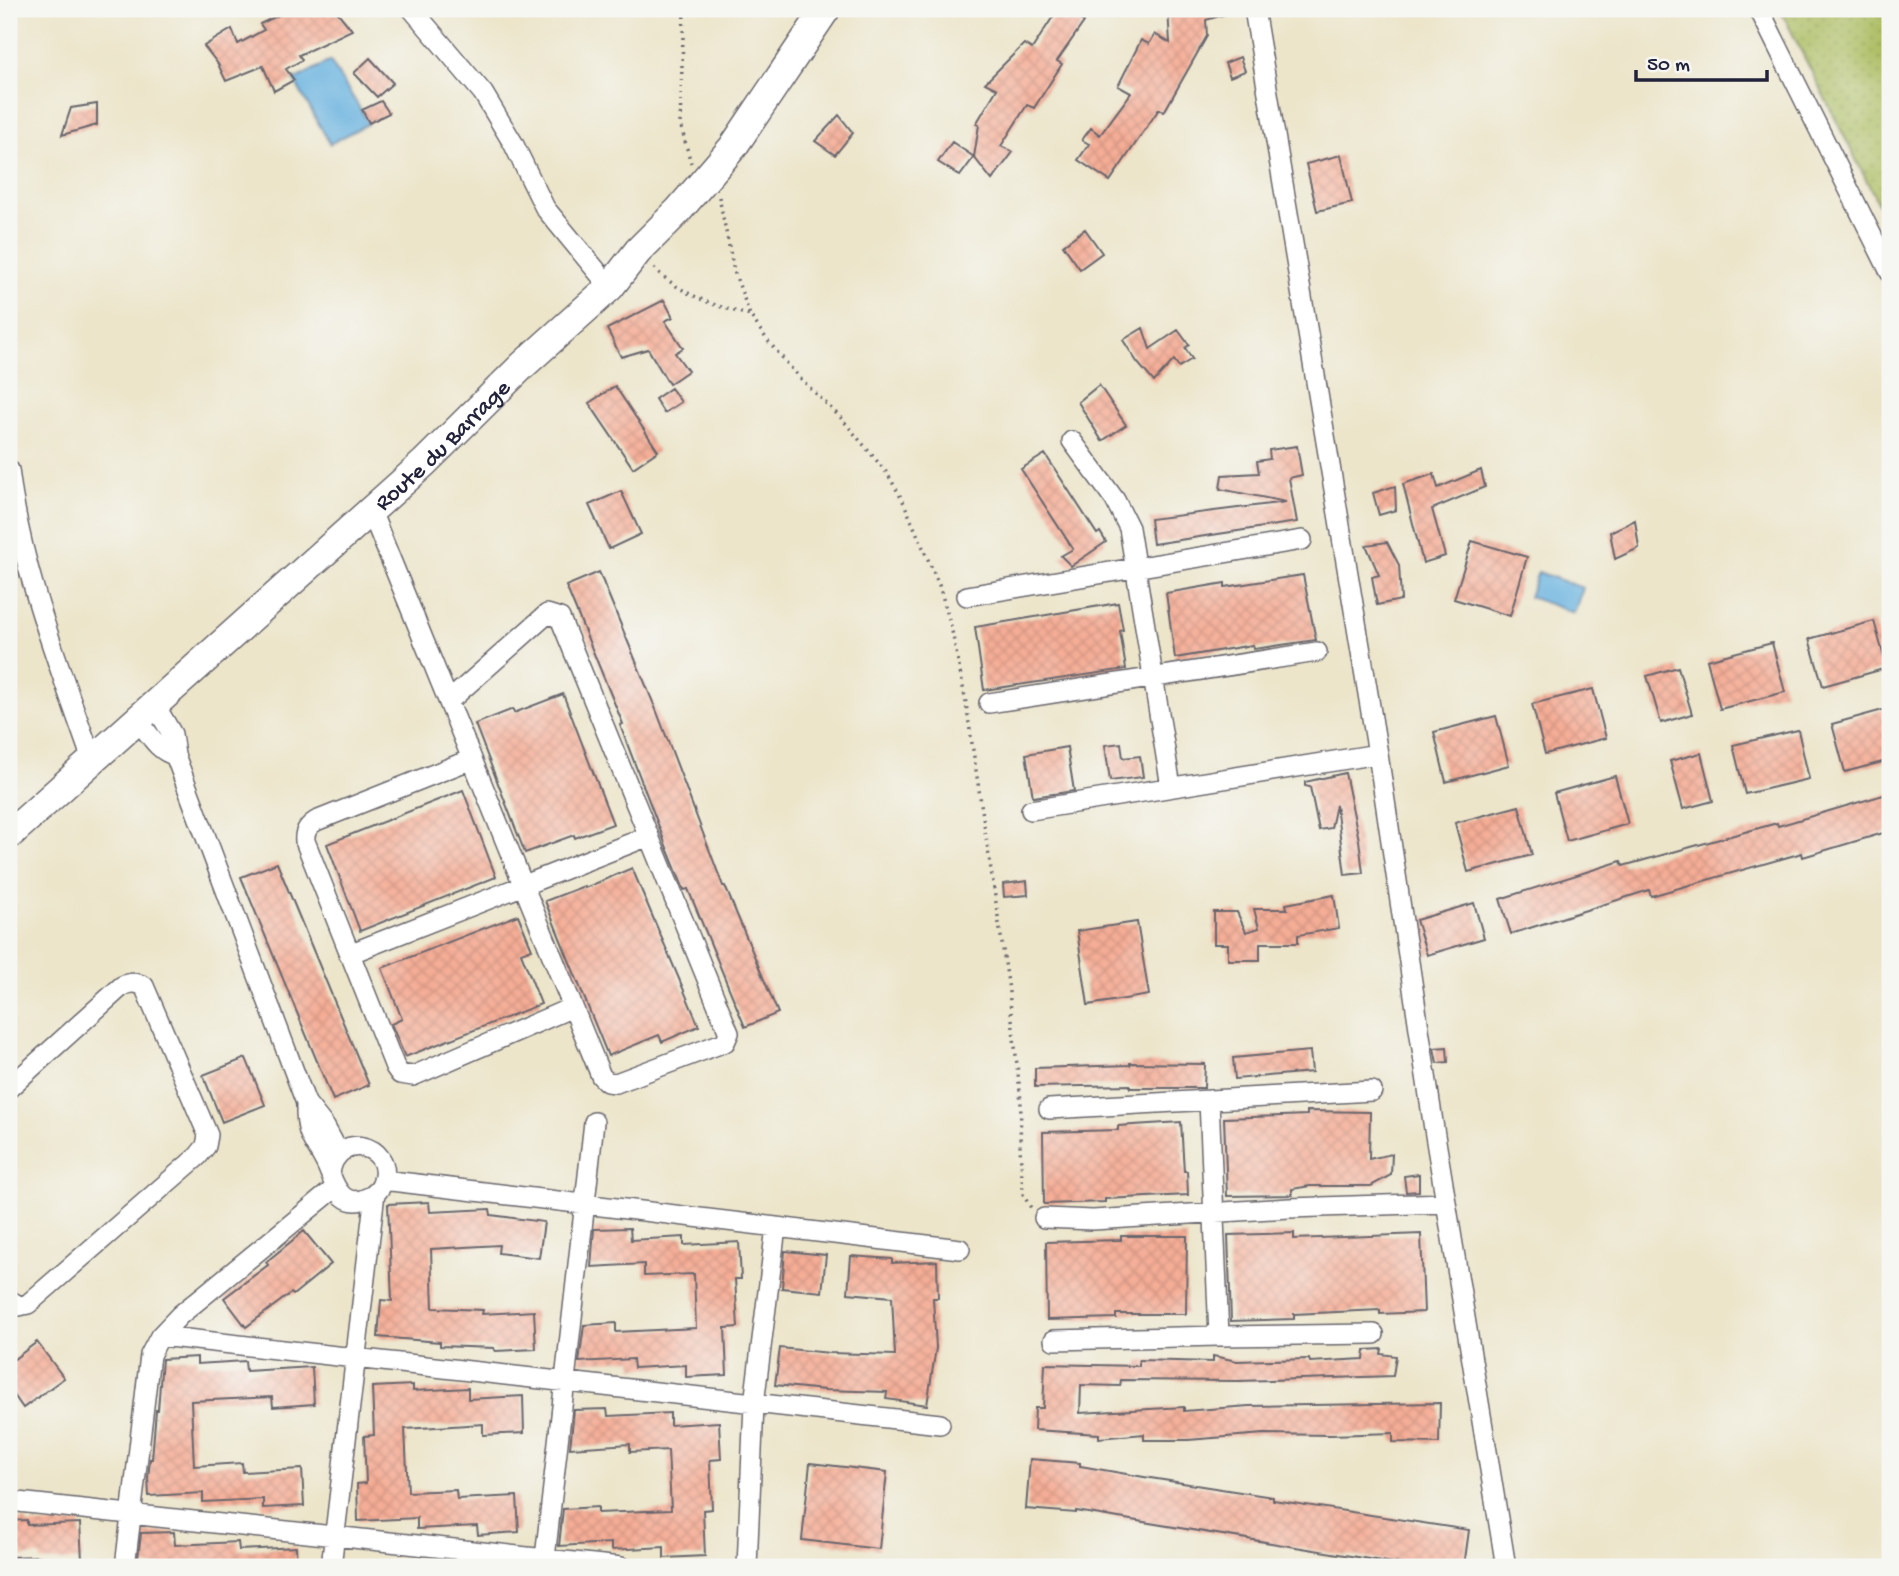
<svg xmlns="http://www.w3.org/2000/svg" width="1899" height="1576" font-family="'Gochi Hand',sans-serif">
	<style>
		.grass { fill: url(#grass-dots); stroke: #666f4d; stroke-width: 2 }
		.water { fill: #66b1df; stroke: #446a8d; stroke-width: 2 }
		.building { fill: url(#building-cross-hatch) }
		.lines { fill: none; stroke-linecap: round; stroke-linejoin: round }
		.street-casing { stroke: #69666d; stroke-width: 22 }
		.secondary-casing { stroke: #69666d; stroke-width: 31 }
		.path { stroke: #69666d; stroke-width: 3.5; stroke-dasharray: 2 5; stroke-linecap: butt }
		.street { stroke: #fff; stroke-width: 19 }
		.secondary { stroke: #fff; stroke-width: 28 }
		.labels { text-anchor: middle; stroke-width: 5; stroke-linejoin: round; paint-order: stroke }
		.street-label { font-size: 24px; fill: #22223b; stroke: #f6f6f2 }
	</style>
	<defs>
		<pattern id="grass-dots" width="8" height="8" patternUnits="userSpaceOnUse" patternTransform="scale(1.75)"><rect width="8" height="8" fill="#aabc5f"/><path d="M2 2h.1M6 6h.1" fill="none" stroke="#92a153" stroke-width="1.8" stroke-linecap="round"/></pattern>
		<pattern id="building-cross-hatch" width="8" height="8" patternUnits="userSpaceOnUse" patternTransform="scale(1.75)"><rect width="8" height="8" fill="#f5ad96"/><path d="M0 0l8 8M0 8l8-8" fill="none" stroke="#d29582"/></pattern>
	</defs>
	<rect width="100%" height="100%" fill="#f6f6f2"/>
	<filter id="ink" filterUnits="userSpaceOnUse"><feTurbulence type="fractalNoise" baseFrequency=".0143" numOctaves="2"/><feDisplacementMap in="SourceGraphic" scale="14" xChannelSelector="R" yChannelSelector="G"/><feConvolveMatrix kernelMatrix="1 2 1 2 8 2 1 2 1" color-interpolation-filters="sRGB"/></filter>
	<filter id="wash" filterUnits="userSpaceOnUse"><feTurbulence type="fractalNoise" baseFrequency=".00686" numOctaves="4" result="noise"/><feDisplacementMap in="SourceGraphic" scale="28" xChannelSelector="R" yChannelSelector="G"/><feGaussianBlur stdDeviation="1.57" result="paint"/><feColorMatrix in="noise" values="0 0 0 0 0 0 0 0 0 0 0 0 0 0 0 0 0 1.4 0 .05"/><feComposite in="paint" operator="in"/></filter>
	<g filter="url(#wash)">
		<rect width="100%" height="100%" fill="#ece5ca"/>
		<path class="grass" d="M1780 9H1890V227Z"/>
		<path class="water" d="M330 61 369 123 330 144 294 80Z
			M1538 572 1583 588 1574 613 1529 597Z"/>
		<g id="blocks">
			<path class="building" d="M278 9H335L352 30 299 55 302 60 286 69 294 80 274 91 263 66 226 81 218 64 204 46 232 29 238 44 264 30 260 24 281 14Z
				M1058 9H1064L1084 22 1057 61 1062 64 1034 108 1027 105 1001 146 1013 152 992 180 974 157 979 125 976 124 997 89 985 83 1024 44 1032 49Z
				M1168 9H1233V12L1206 20 1207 36 1164 112 1159 109 1110 181 1078 160 1089 144 1082 140 1091 128 1100 135 1131 93 1118 86 1141 40 1149 44 1155 34 1170 43Z
				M1240 57 1245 71 1230 77 1225 63Z
				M370 58 393 83 377 97 354 73Z
				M381 101 389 113 369 123 362 110Z
				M97 104V125L62 135 71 108Z
				M839 115 853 133 835 155 815 141Z
				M952 142 974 157 960 176 938 162Z
				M1341 155 1352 203 1317 211 1306 164Z
				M1085 229 1102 253 1080 269 1063 245Z
				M664 300 673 317 665 321 683 348 675 353 688 371 669 384 648 349 621 357 607 329Z
				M1143 328 1150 349 1178 330 1189 345 1185 348 1192 359 1179 367 1174 360 1154 382 1137 362 1123 340Z
				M1099 385 1126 425 1102 441 1078 402Z
				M615 386 658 451 633 468 589 403Z
				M671 388 681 402 664 413 655 399Z
				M1297 446 1302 475 1289 478 1297 522 1153 544 1150 519 1286 502 1220 489 1222 475 1259 473 1257 461 1270 459 1269 450Z
				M1045 454 1097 534 1100 532 1106 542 1071 566 1061 556 1073 549 1021 469Z
				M1481 470 1485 487 1432 509 1445 556 1423 563 1403 484 1434 474 1438 488Z
				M1395 486 1396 510 1379 515 1373 493Z
				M621 491 641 534 609 549 589 505Z
				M1635 520 1639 548 1615 559 1610 532Z
				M1472 541 1527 557 1510 616 1454 599Z
				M1387 542 1399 565 1401 600 1377 605 1372 577 1379 575 1366 545Z
				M599 572 657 712 723 886H725L778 1013 745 1027 688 889 684 890 667 848 620 725 623 724 566 586Z
				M1303 575 1316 640 1254 649 1253 645 1175 658 1166 593 1225 583V587Z
				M1118 603 1123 630 1120 631 1126 669 984 690 975 627Z
				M1874 621 1887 668 1823 686 1809 639Z
				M1772 643 1785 692 1720 709 1707 660Z
				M1678 667 1692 714 1661 723 1647 676Z
				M1593 689 1606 738 1545 754 1532 704Z
				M563 694 613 824 575 838 574 835 525 853 475 724 513 709 514 713Z
				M1890 708V760L1845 772 1832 724Z
				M1496 716 1509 765 1446 782 1434 732Z
				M1798 730 1809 779 1745 794 1733 745Z
				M1121 743 1123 758 1140 756 1143 777 1110 781 1105 745Z
				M1067 747 1074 791 1033 797 1026 754Z
				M1701 753 1713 801 1683 809 1670 761Z
				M1345 773 1359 840 1363 873 1345 875 1336 805 1331 828 1319 830 1310 787 1305 786V782Z
				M1615 776 1628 824 1567 841 1554 793Z
				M463 790 496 877 360 931 327 844Z
				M1890 793V831L1803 857 1802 853 1651 896 1649 890 1511 934 1500 899 1621 861 1623 866 1777 823 1778 826Z
				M1519 806 1532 855 1468 872 1455 823Z
				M277 863 369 1085 333 1100 241 877Z
				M632 868 699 1026 662 1042 659 1035 608 1056 545 901 584 886 585 888Z
				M1027 881 1028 895 1004 897 1003 884Z
				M1334 895 1339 928 1298 935V943H1260V960H1228V944H1214V912H1237L1246 932 1259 928 1254 909H1287L1286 904Z
				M1474 903 1484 938 1427 955 1416 920Z
				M518 915 532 949 521 953 541 1004 405 1057 391 1024 402 1019 382 968Z
				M1137 922 1149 995 1088 1005 1077 931Z
				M1447 1047 1448 1062 1437 1063 1434 1048Z
				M1310 1051 1312 1072 1235 1079 1233 1058Z
				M246 1058 265 1105 222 1122 203 1075Z
				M1130 1063 1205 1064 1204 1088H1130V1085L1035 1087V1068L1130 1065Z
				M1307 1111 1370 1112 1369 1159 1392 1154 1391 1175 1371 1186H1310L1292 1189V1195L1227 1196 1224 1118 1307 1115Z
				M1181 1122 1184 1171H1187L1188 1195 1105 1199V1202L1044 1204 1043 1132 1118 1130V1126Z
				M1419 1174V1191L1406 1192 1404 1176Z
				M429 1202 430 1212 490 1209 491 1215 544 1222 539 1258 498 1253 499 1245 431 1249 433 1308 483 1310 482 1314 534 1311 536 1349 495 1351 494 1348 440 1346V1342L378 1337 381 1300 392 1301 388 1204Z
				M630 1228 631 1240 684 1237V1245L739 1242 741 1279H735L738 1327 725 1328 727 1375 686 1377V1365L634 1368 633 1359 579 1362 584 1325 616 1323V1332L696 1328 694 1274 644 1276V1264L591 1267 594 1229Z
				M304 1231 331 1264 293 1295 291 1293 246 1327 224 1298 268 1265 266 1262Z
				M1294 1233V1239L1421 1234 1424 1312 1380 1314V1310L1294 1314V1319L1231 1321 1228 1235Z
				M1121 1236H1187L1186 1314H1116V1318L1047 1320 1046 1242 1121 1240Z
				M785 1251 826 1255 822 1292 782 1288Z
				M851 1256 892 1259V1263L937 1261 938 1298H933L936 1348 927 1405 886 1399 887 1392 825 1390 775 1385 780 1348 830 1353 895 1355 892 1297 848 1293Z
				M37 1342 64 1378 23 1408 9 1388V1363Z
				M1382 1349 1381 1354 1396 1356 1393 1376 1238 1381 1121 1380 1120 1386 1081 1385 1080 1413 1184 1407V1411L1249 1406 1440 1403 1439 1443 1393 1442V1433L1330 1435 1264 1434 1188 1440H1144V1434L1099 1438V1434L1034 1430 1035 1408H1043L1045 1364 1139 1366V1360L1213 1362V1356L1237 1361 1309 1359 1310 1362 1364 1359 1365 1350Z
				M197 1357V1364L245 1361 246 1371 312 1367 314 1404 273 1407 272 1397 191 1401 194 1466 242 1463 243 1472 302 1469 304 1506 263 1508V1499L203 1502V1493L149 1496 148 1478 150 1459H152L156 1410H158L162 1359Z
				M413 1385V1391L468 1388V1399L523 1396 524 1433 483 1435V1424L405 1429 408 1492 456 1490 457 1499 517 1496 519 1532 478 1535 477 1526 417 1529V1518L358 1521 357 1484 366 1483 364 1436 374 1435 372 1387Z
				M607 1409 608 1416 670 1413V1425L719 1422 721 1459 710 1460 712 1509 703 1510 705 1556 664 1558V1547L611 1550V1543L559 1546 563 1509 598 1507V1513L671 1510 668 1450 630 1452V1444L570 1448 574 1410Z
				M1030 1459 1080 1463V1466L1144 1477 1273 1497V1500L1469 1530 1464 1567H1405L1406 1565 1076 1511V1513L1026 1509Z
				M810 1463 887 1472 879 1549 802 1540Z
				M27 1520V1525L80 1523 82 1560 41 1562 40 1556 9 1557V1521Z
				M174 1532 175 1545 238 1542 239 1550 296 1547 297 1567H137L141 1533Z"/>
		</g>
	</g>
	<g filter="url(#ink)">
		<use href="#blocks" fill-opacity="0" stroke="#69666d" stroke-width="2"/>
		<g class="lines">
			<g class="street-casing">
				<path id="street" d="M412 9 483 93 513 143 545 208 610 287
					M1254 9 1378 754 1434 1129 1506 1567
					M1759 9 1890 272
					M1072 441 1115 500 1129 528 1171 787
					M9 470C21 570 59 665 92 760
					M371 511 601 1076 607 1082 616 1083 725 1042 729 1033 560 618 547 614 449 701
					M967 596 1302 540
					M989 703 1317 652
					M155 705 172 734 175 755 306 1103 325 1127 339 1153
					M138 720C148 732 158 752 175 755
					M472 759 316 821C308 826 304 832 305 841L395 1067 400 1074 413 1076 573 1007
					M1031 810 1378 754
					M349 954 649 836
					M9 1088 122 986C130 982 136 982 144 986L208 1135 206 1146 198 1156 28 1304 19 1306 9 1300
					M306 1103C305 1143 318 1142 330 1173 336 1191 346 1209 369 1197 376 1194 381 1188 383 1181 394 1144 336 1130 330 1173
					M1049 1109 1372 1091
					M383 1180 960 1249
					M1044 1218 1093 1220 1289 1208 1446 1203
					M160 1336 940 1424
					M1219 1336 1374 1334
					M1054 1340 1219 1336 1209 1100
					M9 1501 621 1567
					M125 1567 150 1355 160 1336 180 1315 335 1188
					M331 1567 375 1193
					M544 1567 594 1122
					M747 1567 754 1404 776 1227"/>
			</g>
			<g class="secondary-casing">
				<g id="secondary">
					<path id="s1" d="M9 835 424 463 523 365 610 287 638 251 678 211 733 147 826 9"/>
				</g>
			</g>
			<path class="path" d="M684 9 680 123 691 163
				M719 197 734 271 750 315 768 341 798 376 842 419 887 473 903 501 939 585 951 626 965 697 1008 983 1021 1101 1020 1148 1023 1194 1031 1208
				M654 268C680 294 714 306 749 315"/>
			<use href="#street" class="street"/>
			<use href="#secondary" class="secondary"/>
		</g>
	</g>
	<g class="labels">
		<g class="street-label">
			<text dy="8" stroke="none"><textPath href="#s1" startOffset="583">Route du Barrage</textPath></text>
		</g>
	</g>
	<rect width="1899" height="1576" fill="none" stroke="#f6f6f2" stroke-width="35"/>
	<path d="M1636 70v10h131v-10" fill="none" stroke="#22223b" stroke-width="3.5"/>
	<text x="1647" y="70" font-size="21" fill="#22223b" stroke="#f6f6f2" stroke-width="5" paint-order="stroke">50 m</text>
</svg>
